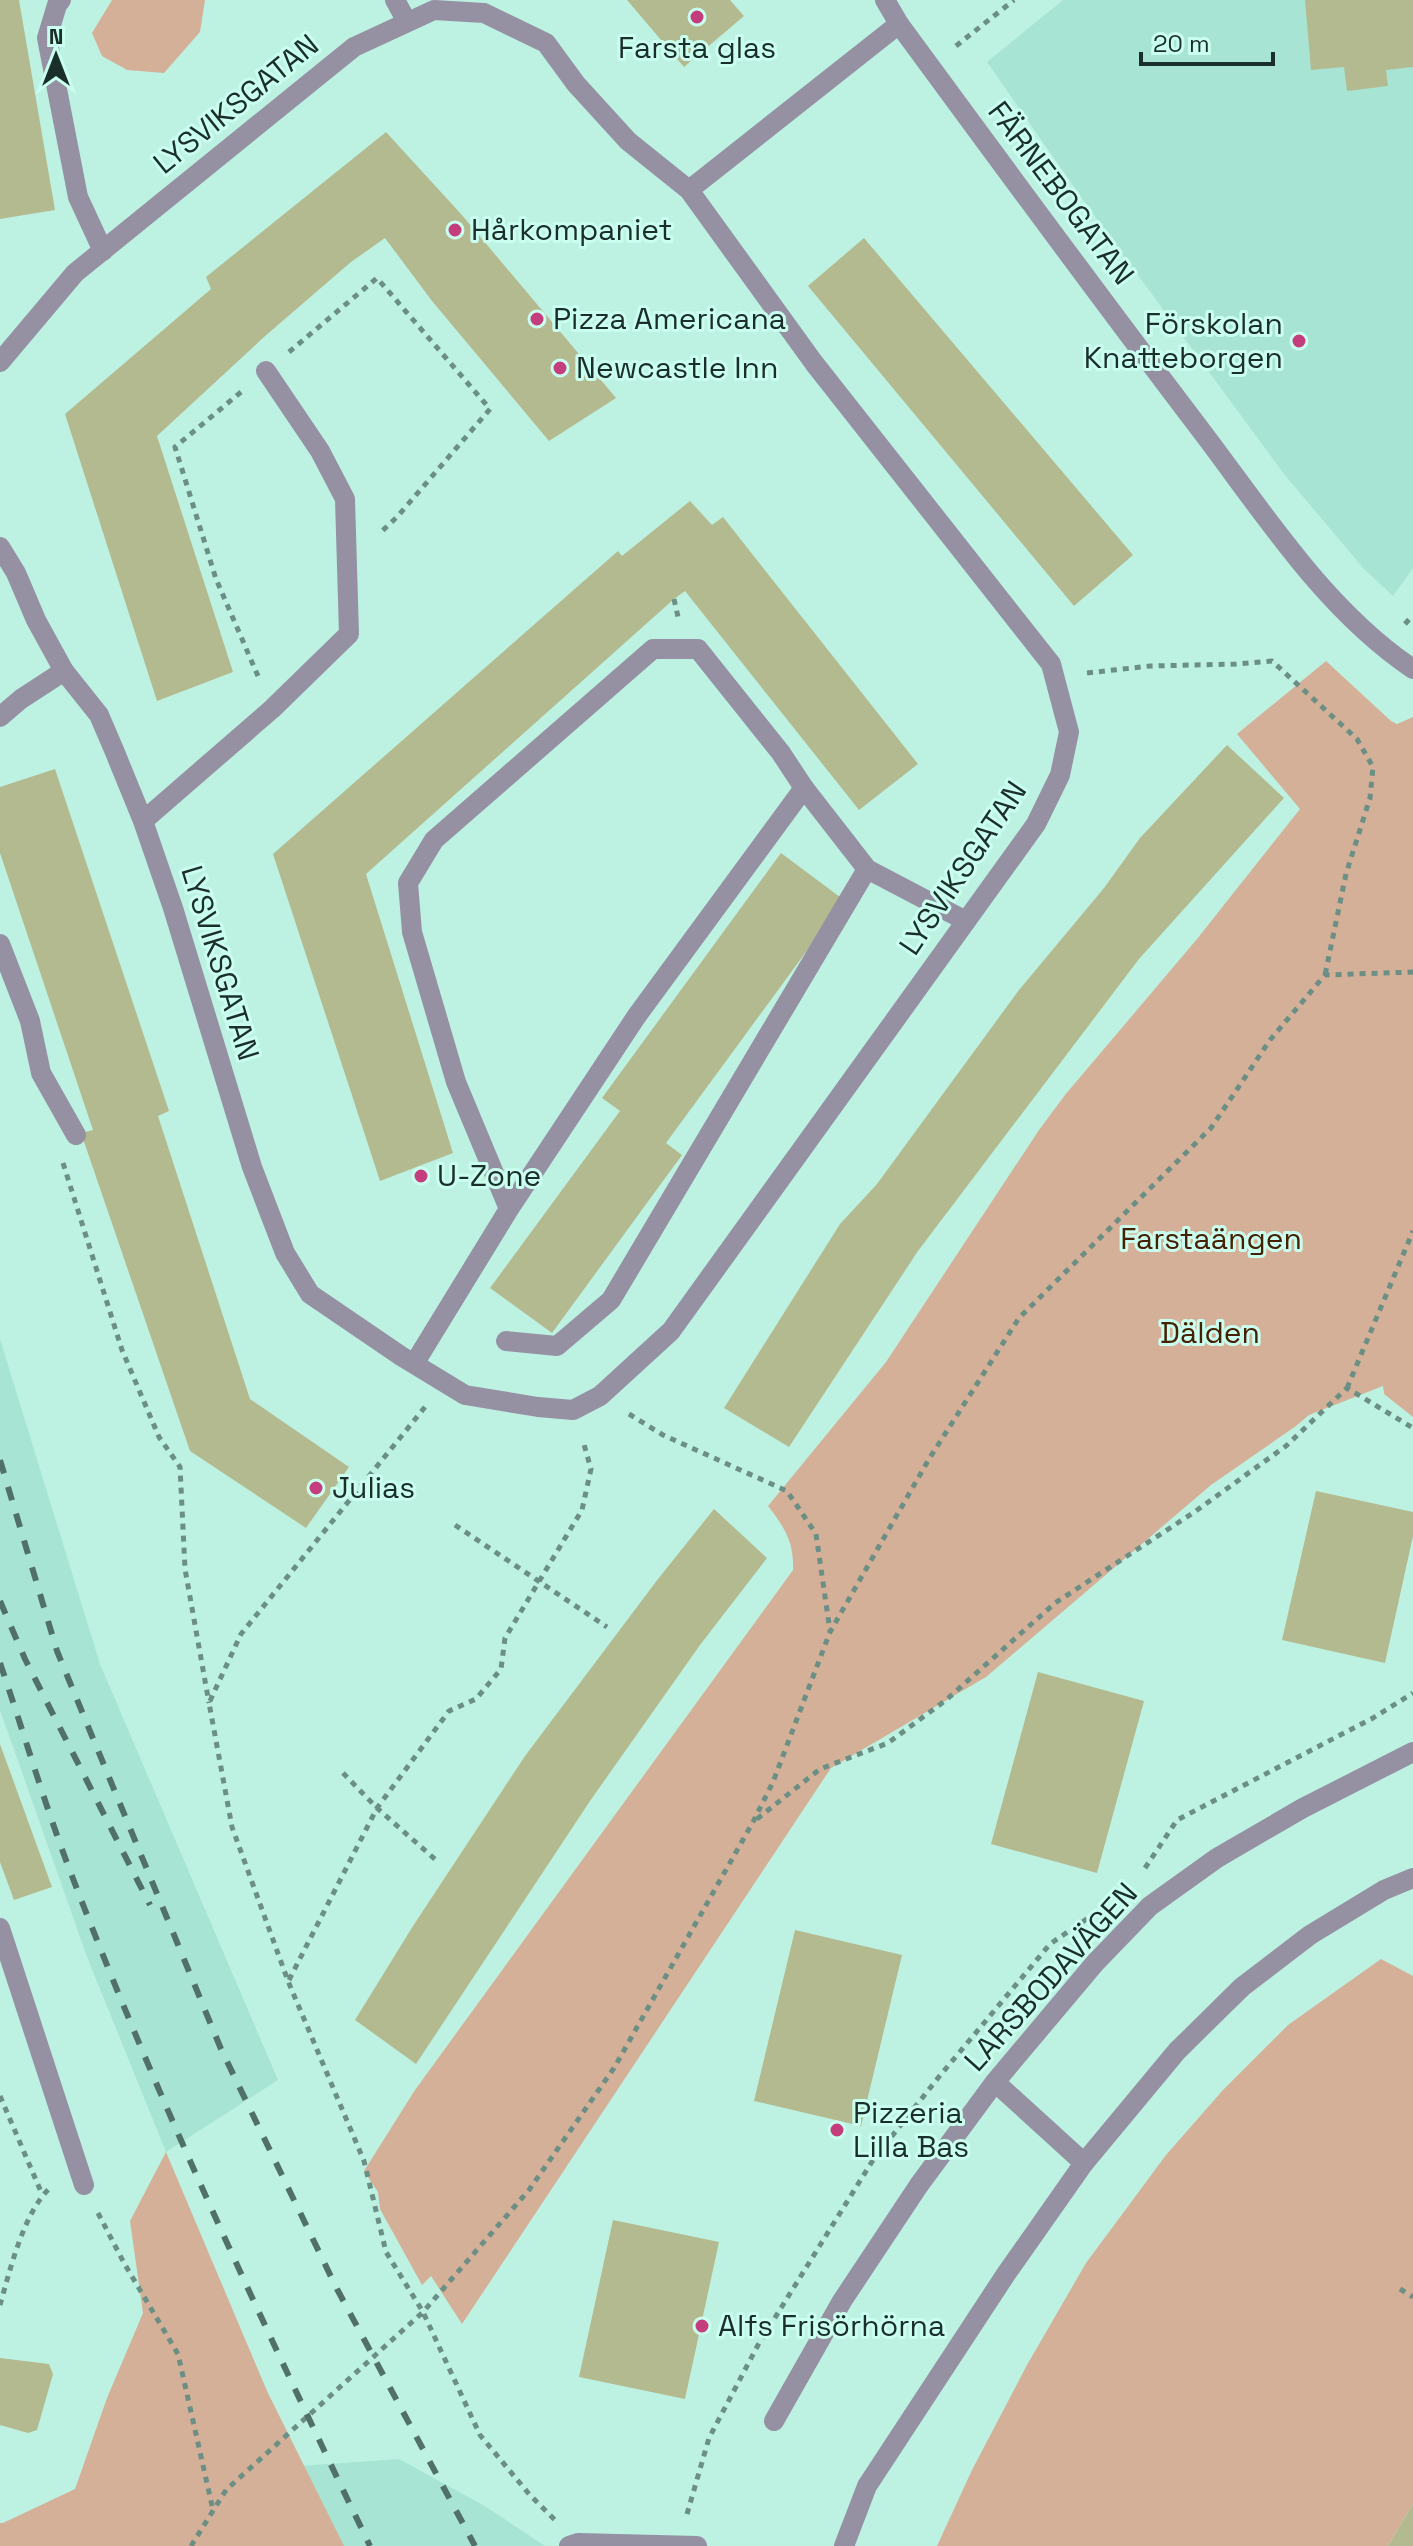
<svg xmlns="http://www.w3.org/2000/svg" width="1413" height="2546" font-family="'Space Grotesk',sans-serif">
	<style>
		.built { fill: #a8e4d3 }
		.green { fill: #d5b098 }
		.building { fill: #b4ba90 }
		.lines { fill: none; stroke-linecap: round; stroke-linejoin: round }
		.path { stroke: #6b8f85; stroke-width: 5; stroke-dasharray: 6 6; stroke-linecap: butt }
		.service { stroke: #9591a3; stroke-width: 20 }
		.minor { stroke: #9591a3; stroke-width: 20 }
		.rail { stroke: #517168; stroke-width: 6; stroke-dasharray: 14 14; stroke-linecap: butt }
		.poi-dot { fill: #c43e7e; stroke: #caffef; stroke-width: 3 }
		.labels { text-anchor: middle; stroke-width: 6; stroke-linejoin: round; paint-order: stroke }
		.poi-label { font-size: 30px; fill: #1b2f2a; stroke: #caffef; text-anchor: start }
		.street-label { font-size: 30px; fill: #1b2f2a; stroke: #caffef }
		.park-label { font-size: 30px; fill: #452002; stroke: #caffef }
	</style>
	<rect width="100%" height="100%" fill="#bdf2e2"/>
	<path class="built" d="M1063 0H1413V568L1393 596 1364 569 1284 474 1088 207 987 62Z
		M0 1339 100 1664 278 2080 166 2152 87 1957 0 1710Z
		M399 2459 483 2505 545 2546H210L271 2468Z"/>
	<path class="green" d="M112 0H205L200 32 164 73 127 70 102 56 92 33Z
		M1326 661 1391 721 1397 724 1413 717V1417L1384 1394 1383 1386 1309 1415 1296 1426 1211 1485 986 1677 831 1768 462 2324 431 2276 422 2285 380 2209 378 2192 364 2171 415 2090 793 1570C794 1542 785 1528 768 1506L886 1362 1039 1130 1065 1095 1197 939 1300 809 1237 734Z
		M1381 1959 1413 1976V2504L1388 2546H937L972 2470 1027 2365 1086 2263 1166 2155 1223 2090 1288 2025Z
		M166 2152 267 2391 344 2546H0V2523H3L75 2489 107 2398 143 2313 130 2221Z"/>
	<path class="building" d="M0 0H19L55 210 0 219Z
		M627 0H730L744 16 684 67Z
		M1305 0H1413V67L1386 70 1388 86 1347 91 1344 67 1311 70Z
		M386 132 461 214 616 398 549 441 432 301 385 238 351 262 264 337 157 436 233 672 157 701 65 414 211 289 206 277Z
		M864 238 1133 555 1074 606 808 286Z
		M690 501 712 525 723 517 918 764 859 810 685 591 674 599 366 874 453 1153 380 1181 273 854 618 551 622 556Z
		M1227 745 1284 798 1139 959 918 1251 789 1447 724 1408 840 1224 877 1184 1019 990 1104 888 1140 838Z
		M55 769 169 1111 158 1116 250 1399 349 1467 306 1528 190 1451 81 1133 93 1130 0 853V787Z
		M781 853 844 900 666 1143 682 1155 552 1333 490 1288 620 1111 602 1098Z
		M1316 1491 1413 1512V1536L1385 1663 1282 1640Z
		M714 1509 767 1558 700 1645 590 1801 416 2064 355 2020 413 1926 525 1756 658 1579Z
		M1038 1672 1144 1701 1097 1873 991 1844Z
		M0 1744 52 1887 14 1900 0 1862Z
		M795 1930 902 1955 861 2126 754 2101Z
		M613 2220 719 2242 685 2399 579 2377Z
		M0 2358 49 2364 53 2374 37 2430 28 2433 0 2425Z
		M1413 2504V2546H1388Z"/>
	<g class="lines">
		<path class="path" d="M956 46 1014 0
			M289 352 377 278 490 409 397 517 380 533
			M241 392 175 447 216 579 258 676
			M674 599 678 617
			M1405 624 1413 615
			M1087 673 1150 666 1236 664 1272 661 1357 739 1373 767 1370 798 1346 874 1325 975
			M63 1163 122 1350 159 1437 180 1467 185 1569 209 1703
			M1347 1388 1413 1231
			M425 1407 241 1634 209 1703 232 1827 288 1981 364 2161 386 2252 423 2312 480 2435 529 2494 555 2520
			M629 1414 663 1435 787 1491 816 1534 830 1631
			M455 1525 607 1627
			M343 1773 377 1808 437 1861
			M757 1819 820 1769 888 1743 946 1700 1055 1603 1193 1513 1286 1446 1347 1388 1413 1428
			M1145 1868 1177 1820 1373 1718 1413 1693
			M289 1980 377 1808 449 1711 476 1699 501 1669 505 1638 582 1510 591 1469 583 1441
			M0 2096 42 2194
			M98 2213 124 2263 178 2354 213 2510
			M1400 2289 1413 2297
			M0 2305C10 2270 24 2211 51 2187
			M687 2514 709 2438 758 2345 873 2160 938 2078 1050 1944 1094 1914
			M191 2546 226 2490 423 2312 529 2190 614 2068 753 1822 773 1782 830 1632 929 1459 1019 1318 1211 1128 1270 1040 1325 975 1413 972"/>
		<path class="service" d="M61 0 57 5 47 38 78 197 103 251
			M395 0 407 22
			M0 717 21 699 64 671
			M804 788 867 869
			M143 821 272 709 349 634 345 499 320 451 266 371
			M0 944 30 1021 41 1073 76 1135
			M506 1341 557 1346 611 1300 867 869 966 921
			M0 1928 84 2185
			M995 2082 1084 2163
			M774 2421 842 2301 919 2185 995 2082 1095 1963 1150 1906 1217 1858 1303 1808 1413 1752
			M569 2546 578 2543 697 2546"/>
		<path class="minor" d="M885 0 899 24C998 159 1098 295 1200 429 1264 513 1324 609 1413 669
			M689 190 899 24
			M0 362 75 273 354 47 434 10 484 13 546 43 576 84 628 141 689 190 814 363 1051 664 1069 732 1060 775 1036 824 671 1331 600 1396 573 1410 538 1407 465 1395 401 1356 310 1294 285 1253 252 1167 173 908 143 821 114 750 99 715 64 671 36 620 16 573 0 547
			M414 1364 509 1209 636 1017 804 788 781 753 698 649H653L434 840 408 883 412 932 456 1082 509 1209
			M844 2546 867 2486 1006 2274 1084 2163 1177 2051 1242 1987 1310 1935 1384 1890 1413 1878"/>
		<path class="rail" d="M0 1460 57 1651 221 2049 337 2289 475 2546
			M0 1601 25 1659 150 1905
			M0 1663C24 1733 45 1806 72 1876 159 2104 264 2326 370 2546"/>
	</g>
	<g class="poi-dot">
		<circle cx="697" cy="17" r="8"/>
		<circle cx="455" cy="230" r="8"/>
		<circle cx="537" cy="319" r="8"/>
		<circle cx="1299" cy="341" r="8"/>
		<circle cx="560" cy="368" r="8"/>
		<circle cx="421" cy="1176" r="8"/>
		<circle cx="316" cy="1488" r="8"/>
		<circle cx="837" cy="2130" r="8"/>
		<circle cx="702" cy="2326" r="8"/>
	</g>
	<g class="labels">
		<g class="poi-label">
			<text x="697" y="58" text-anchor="middle">Farsta glas</text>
			<text x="471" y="240">Hårkompaniet</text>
			<text x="553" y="329">Pizza Americana</text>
			<text x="1283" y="334" text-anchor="end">Förskolan<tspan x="1283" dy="34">Knatteborgen</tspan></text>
			<text x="576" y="378">Newcastle Inn</text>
			<text x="437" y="1186">U-Zone</text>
			<text x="332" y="1498">Julias</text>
			<text x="853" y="2123">Pizzeria<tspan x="853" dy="34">Lilla Bas</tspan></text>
			<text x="718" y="2336">Alfs Frisörhörna</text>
		</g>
		<g class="street-label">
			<text transform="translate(236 104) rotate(-39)" y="10">LYSVIKSGATAN</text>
			<text transform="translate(1061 193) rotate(53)" y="10">FÄRNEBOGATAN</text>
			<text transform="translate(963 868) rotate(-56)" y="10">LYSVIKSGATAN</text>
			<text transform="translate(220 963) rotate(73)" y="10">LYSVIKSGATAN</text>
			<text transform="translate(1051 1977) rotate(-48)" y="10">LARSBODAVÄGEN</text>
		</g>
		<g class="park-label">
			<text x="1211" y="1249">Farstaängen</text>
			<text x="1210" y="1343">Dälden</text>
		</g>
	</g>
	<g transform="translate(56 56)" stroke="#caffef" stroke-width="6" paint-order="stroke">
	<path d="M0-6L14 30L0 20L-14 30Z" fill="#1b2f2a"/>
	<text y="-12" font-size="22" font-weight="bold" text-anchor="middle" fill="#1b2f2a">N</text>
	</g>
	<path d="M1141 52v12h132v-12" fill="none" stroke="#1b2f2a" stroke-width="4"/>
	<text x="1153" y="52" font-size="24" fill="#1b2f2a" stroke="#caffef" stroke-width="6" paint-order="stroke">20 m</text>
</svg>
